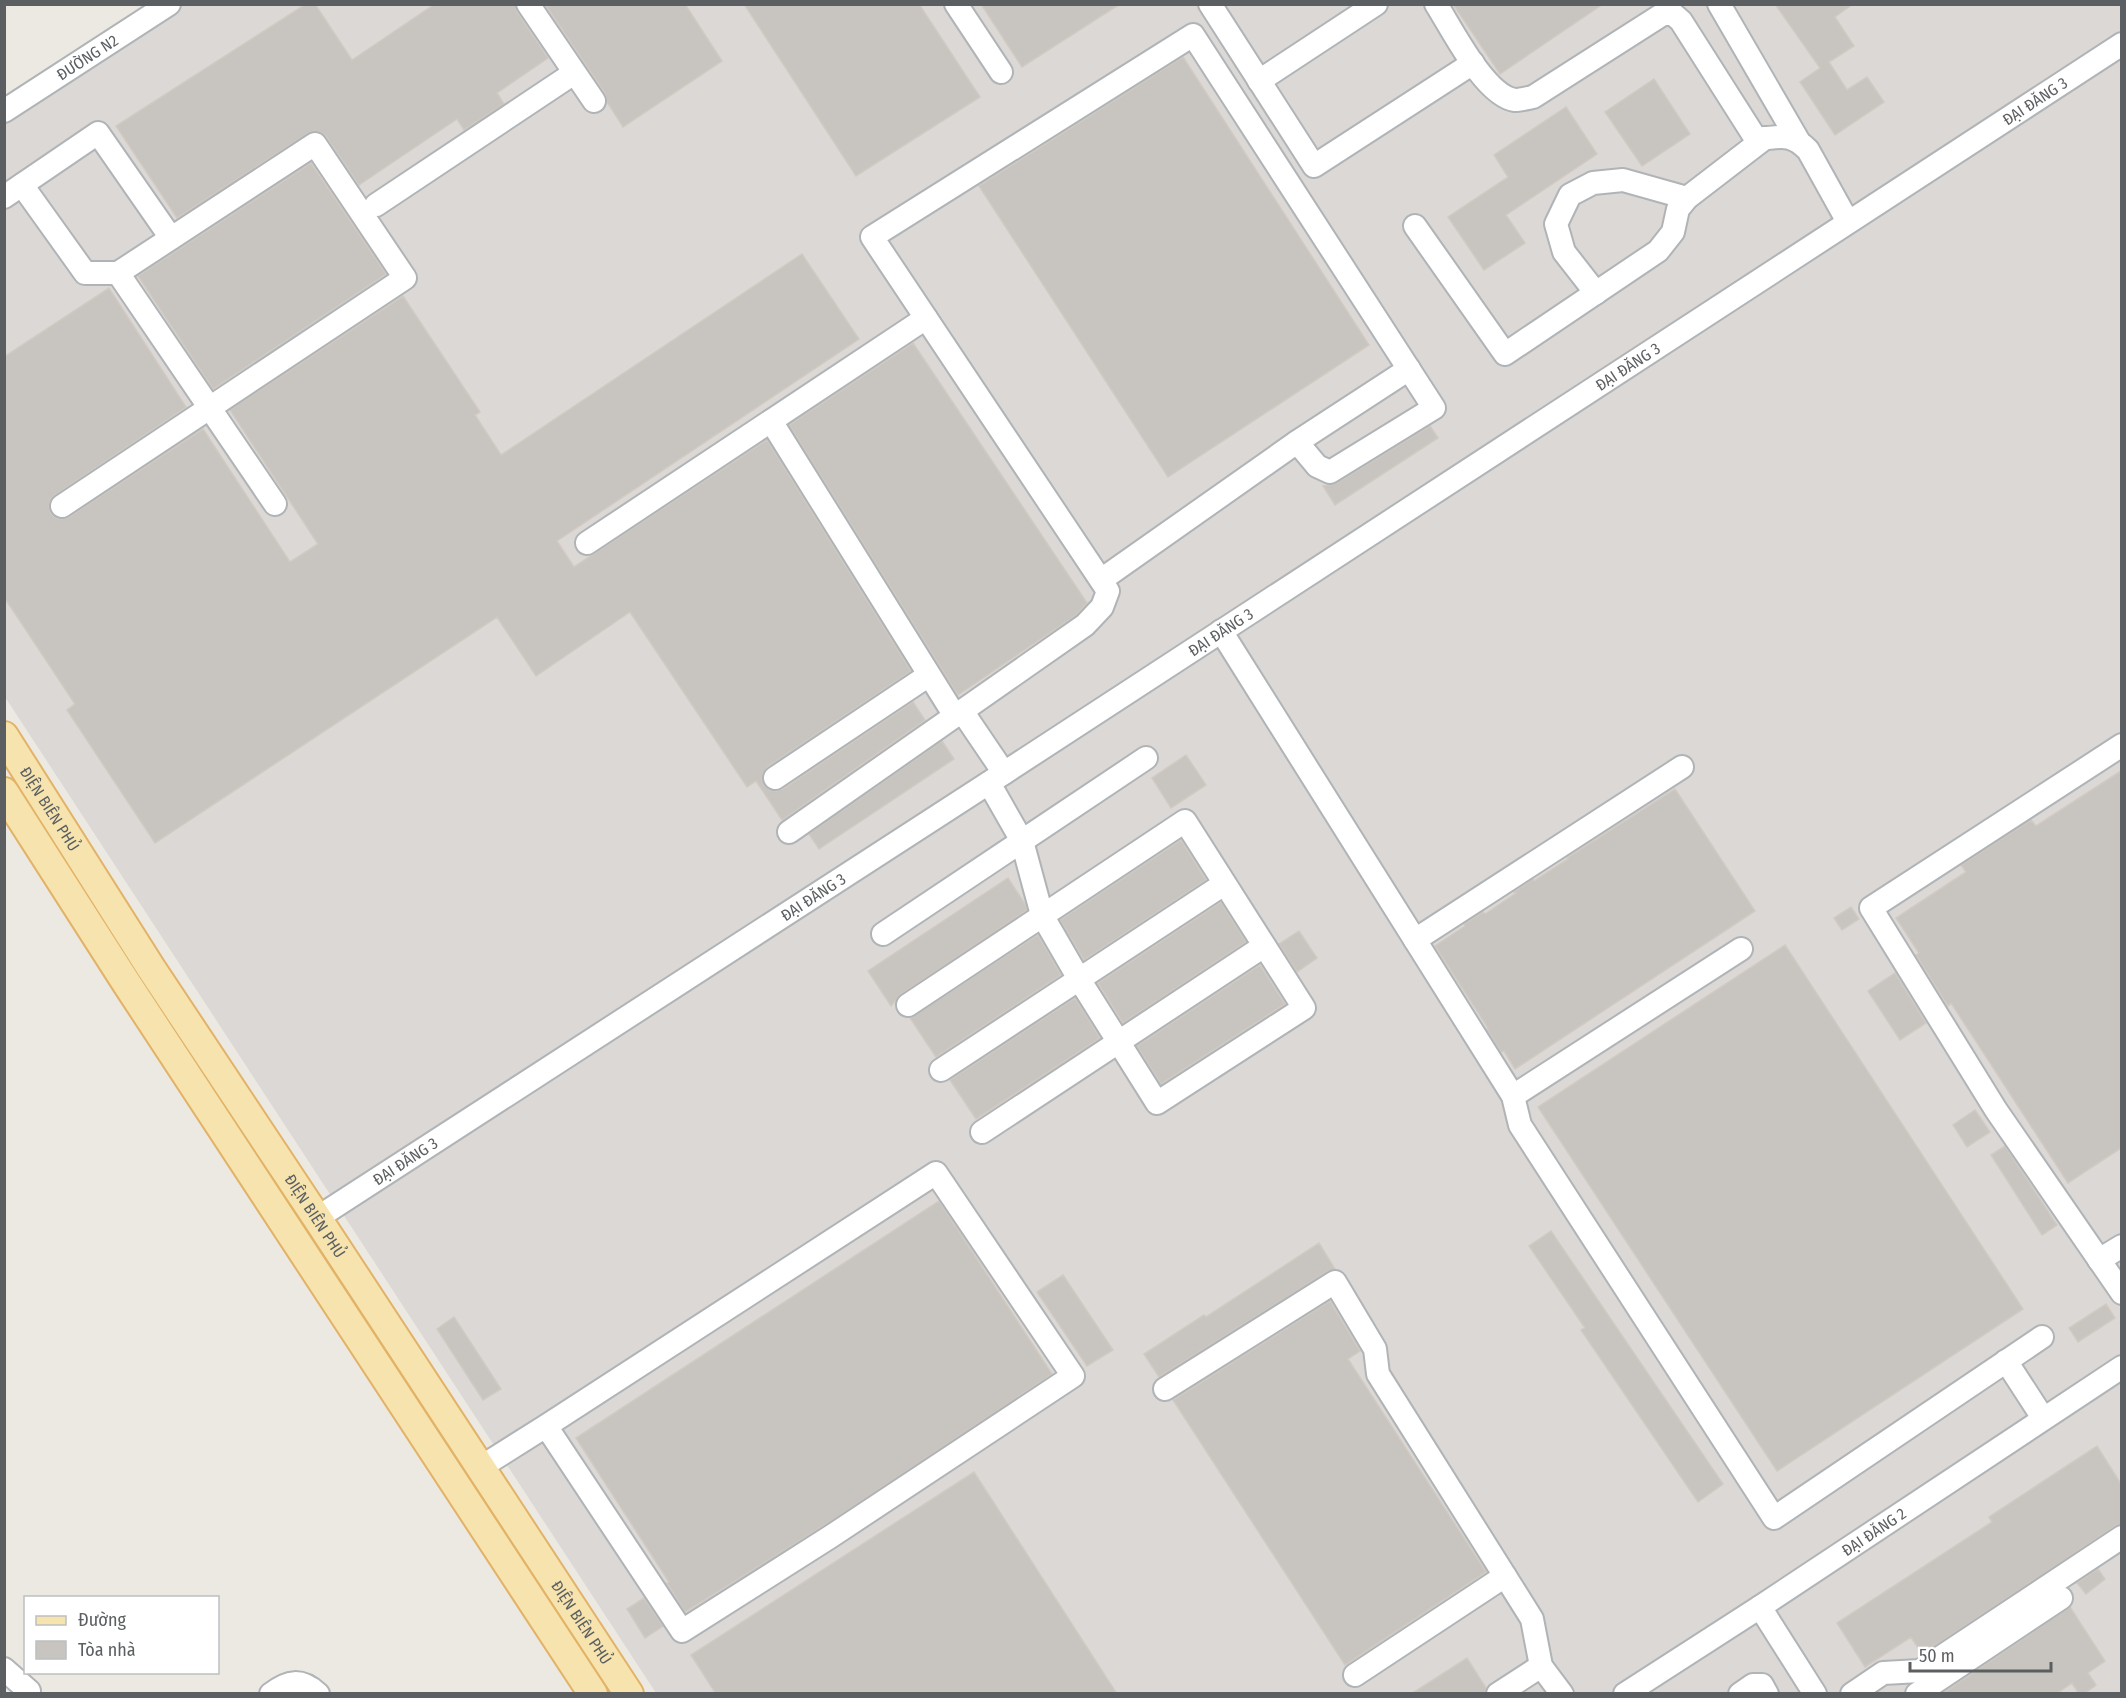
<svg xmlns="http://www.w3.org/2000/svg" width="2126" height="1698" font-family="'Fira Sans Condensed',sans-serif">
	<style>
		.industrial { fill: #dbd8d5 }
		.building { fill: #c8c4bf; stroke: #d0cac2; stroke-width: 1.5 }
		.lines { fill: none; stroke-linecap: round; stroke-linejoin: round }
		.minor-casing { stroke: #b0b4b7; stroke-width: 26 }
		.major-casing { stroke: #e2b266; stroke-width: 32 }
		.minor { stroke: #fff; stroke-width: 22 }
		.major { stroke: #f6e3ae; stroke-width: 28 }
		.labels { text-anchor: middle; stroke-width: 6; stroke-linejoin: round; paint-order: stroke }
		.street-label { font-size: 16px; fill: #5b5f62; stroke: #fff }
	</style>
	<rect width="100%" height="100%" fill="#ece9e3"/>
	<path class="industrial" d="M162 5H2121V1693H656L5 697V109Z"/>
	<path class="building" d="M306 4H315L352 60 435 4H515L517 12 548 58 497 93 504 104 464 130 457 119 359 185 326 136 320 132 314 131 308 133 177 218 116 126Z
		M545 4H685L722 61 623 127 607 102 605 93Z
		M744 4H919L980 97 856 176Z
		M981 4H1120L1022 67Z
		M1453 4H1603L1500 74Z
		M1775 4H1853L1835 17 1854 46 1829 62 1847 90 1867 77 1884 102 1835 135 1800 82 1820 68Z
		M1183 57 1369 345 1168 477 979 186Z
		M1654 79 1690 134 1642 166 1605 112Z
		M1566 107 1597 154 1506 215 1525 243 1484 270 1448 217 1508 177 1494 155Z
		M311 163 386 274 213 389 138 276Z
		M802 254 859 339 557 541 574 567 767 440 911 671 767 767 763 773 762 779 764 785 770 790 776 791 783 789 913 702 925 720 782 820 756 781 747 787 630 612 536 676 497 617 155 843 67 710 75 704 4 597V357L109 288 186 407 55 495 50 500 49 506 51 514 56 518 62 519 69 517 203 429 290 562 318 544 230 410 403 296 480 412 475 415 501 455Z
		M913 343 1087 603 1076 615 958 695 789 425Z
		M1430 426 1438 438 1335 505 1323 486 1337 483Z
		M942 741 954 759 819 849 809 834Z
		M1186 755 1206 785 1171 808 1152 778Z
		M2121 771V1148L2068 1183 1951 1003 1948 1006 1916 955 1919 953 1896 918 1966 872 1961 865 2031 820 2036 826Z
		M1675 789 1755 911 1515 1069 1504 1051 1501 1052 1487 1029 1488 1028 1435 946 1465 926 1464 924 1483 912 1485 914 1516 893 1514 892 1533 879 1534 881 1568 859 1567 858Z
		M1181 840 1206 880 1084 960 1060 920Z
		M1008 878 1025 904 1027 910 901 994 891 1006 868 971Z
		M1221 902 1246 942 1123 1023 1098 983Z
		M1851 907 1859 919 1842 930 1834 918Z
		M1299 931 1317 958 1297 972 1279 944Z
		M1038 935 1061 975 936 1057 910 1018Z
		M1785 945 2023 1309 1777 1471 1538 1107Z
		M1260 965 1285 1004 1161 1084 1137 1046Z
		M1895 973 1926 1023 1900 1040 1868 991Z
		M1075 998 1100 1038 976 1119 950 1080Z
		M1975 1110 1990 1132 1967 1147 1953 1125Z
		M2005 1146 2057 1225 2042 1235 1991 1155Z
		M939 1201 1052 1374 823 1526 685 1612 667 1583 669 1582 576 1438Z
		M1551 1231 1723 1484 1698 1502 1581 1330 1585 1328 1529 1246Z
		M1319 1243 1335 1269 1328 1271 1159 1377 1144 1354 1204 1315 1206 1317Z
		M1063 1275 1113 1350 1087 1366 1037 1292Z
		M1330 1301 1360 1351 1348 1359 1486 1572 1345 1665 1173 1400Z
		M2106 1304 2115 1318 2078 1342 2069 1328Z
		M454 1317 501 1389 483 1400 437 1329Z
		M2097 1446 2121 1484V1524L2115 1526 1922 1654 1911 1637 1865 1667 1837 1623 1992 1522 1989 1517Z
		M974 1472 1117 1694H716L691 1655Z
		M2098 1569 2105 1579 2086 1594 2077 1583Z
		M644 1598 663 1626 645 1638 627 1609Z
		M2070 1607 2105 1661 2088 1673 2096 1685 2084 1694H2079L2072 1683 2056 1694H1942Z
		M1467 1658 1486 1688 1485 1694H1411Z"/>
	<g class="lines">
		<g class="minor-casing">
			<g id="minor">
				<path d="M528 4 594 101"/>
				<path d="M956 4 1001 72"/>
				<path d="M1210 4 1314 166 1473 63"/>
				<path d="M1436 4C1452 29 1485 96 1515 100 1520 100 1528 98 1533 97L1663 14H1673L1681 21 1756 139C1780 138 1789 131 1808 150L1848 222"/>
				<path d="M1719 4 1798 140"/>
				<path d="M1259 81 1376 4"/>
				<path id="s1" d="M4 111 169 4"/>
				<path d="M22 185 85 273H118L315 144 405 278 62 506"/>
				<path d="M4 197 98 133 171 238"/>
				<path d="M376 205 574 73"/>
				<path d="M1415 226 1505 354 1658 251 1673 232 1678 209 1687 198 1765 138"/>
				<path d="M118 273 275 504"/>
				<path d="M1596 293 1564 252 1556 224 1570 195 1593 183 1623 180 1687 198"/>
				<path d="M771 421 955 716"/>
				<path d="M587 543 926 318"/>
				<path d="M1101 580 1297 442 1409 369"/>
				<path d="M1221 631 1513 1096 1520 1125 1774 1518 2042 1337"/>
				<path d="M962 711 1004 773"/>
				<path d="M2122 745 1871 908 1996 1110 2122 1293"/>
				<path d="M775 778 929 675"/>
				<path d="M789 832 1085 625 1102 607 1108 591 872 237 1193 35 1434 408 1330 472 1317 466 1297 442"/>
				<path d="M883 934 1146 758"/>
				<path d="M1415 940 1682 767"/>
				<path d="M908 1005 1185 821 1304 1008 1157 1103 1079 979 1042 915 1022 841 989 783"/>
				<path d="M941 1070 1224 884"/>
				<path d="M1513 1096 1741 949"/>
				<path d="M982 1132 1264 946"/>
				<path id="s2" d="M317 1218 1004 773 2122 44"/>
				<path d="M2099 1260 2122 1246"/>
				<path d="M2006 1361 2043 1418"/>
				<path d="M1165 1389 1335 1282 1375 1349 1378 1374 1532 1619 1541 1666 1562 1694"/>
				<path d="M481 1467 546 1426 936 1173 1073 1376 830 1537 682 1631 546 1426"/>
				<path d="M1760 1607 1815 1694"/>
				<path d="M4 1669 29 1691"/>
				<path d="M1355 1675 1505 1576"/>
				<path d="M271 1694C288 1681 301 1678 318 1694"/>
				<path d="M1498 1694 1541 1666"/>
				<path id="s3" d="M1625 1694 1760 1607 2122 1367"/>
				<path d="M1740 1694 1753 1685H1762L1767 1694"/>
				<path d="M1852 1694 1883 1673 1920 1671 2122 1537"/>
				<path d="M1917 1694 2061 1598"/>
			</g>
		</g>
		<g class="major-casing">
			<g id="major">
				<path id="s4" d="M4 736 151 968 317 1218 629 1694"/>
				<path d="M4 792 127 984 593 1694"/>
			</g>
		</g>
		<use href="#minor" class="minor"/>
		<use href="#major" class="major"/>
	</g>
	<g class="labels">
		<g class="street-label">
			<text dy="6" stroke="none"><textPath href="#s1" startOffset="99">ĐƯỜNG N2</textPath></text>
			<text dy="6" stroke="none"><textPath href="#s2" startOffset="2049">ĐẠI ĐĂNG 3</textPath></text>
			<text dy="6" stroke="none"><textPath href="#s2" startOffset="1563">ĐẠI ĐĂNG 3</textPath></text>
			<text dy="6" stroke="none"><textPath href="#s2" startOffset="1077">ĐẠI ĐĂNG 3</textPath></text>
			<text dy="6" stroke="none"><textPath href="#s4" startOffset="86">ĐIỆN BIÊN PHỦ</textPath></text>
			<text dy="6" stroke="none"><textPath href="#s2" startOffset="591">ĐẠI ĐĂNG 3</textPath></text>
			<text dy="6" stroke="none"><textPath href="#s2" startOffset="105">ĐẠI ĐĂNG 3</textPath></text>
			<text dy="6" stroke="none"><textPath href="#s4" startOffset="572">ĐIỆN BIÊN PHỦ</textPath></text>
			<text dy="6" stroke="none"><textPath href="#s3" startOffset="297">ĐẠI ĐĂNG 2</textPath></text>
			<text dy="6" stroke="none"><textPath href="#s4" startOffset="1058">ĐIỆN BIÊN PHỦ</textPath></text>
		</g>
	</g>
	<rect width="2126" height="1698" fill="none" stroke="#5b5f62" stroke-width="12"/>
	<rect x="24" y="1596" width="195" height="78" fill="#ffffff" stroke="#bdbfc0" stroke-width="1.5"/>
	<rect x="36" y="1616" width="30" height="9" fill="#f6e3ae" stroke="#bdbfc0" stroke-width="1.5"/>
	<text x="78" y="1626" font-size="18" fill="#5b5f62">Đường</text>
	<rect x="36" y="1641" width="30" height="18" fill="#c8c4bf" stroke="#bdbfc0" stroke-width="1.5"/>
	<text x="78" y="1656" font-size="18" fill="#5b5f62">Tòa nhà</text>
	<path d="M1910 1662v9h141v-9" fill="none" stroke="#5b5f62" stroke-width="3"/>
	<text x="1919" y="1662" font-size="18" fill="#5b5f62" stroke="#ffffff" stroke-width="4.5" paint-order="stroke">50 m</text>
</svg>
